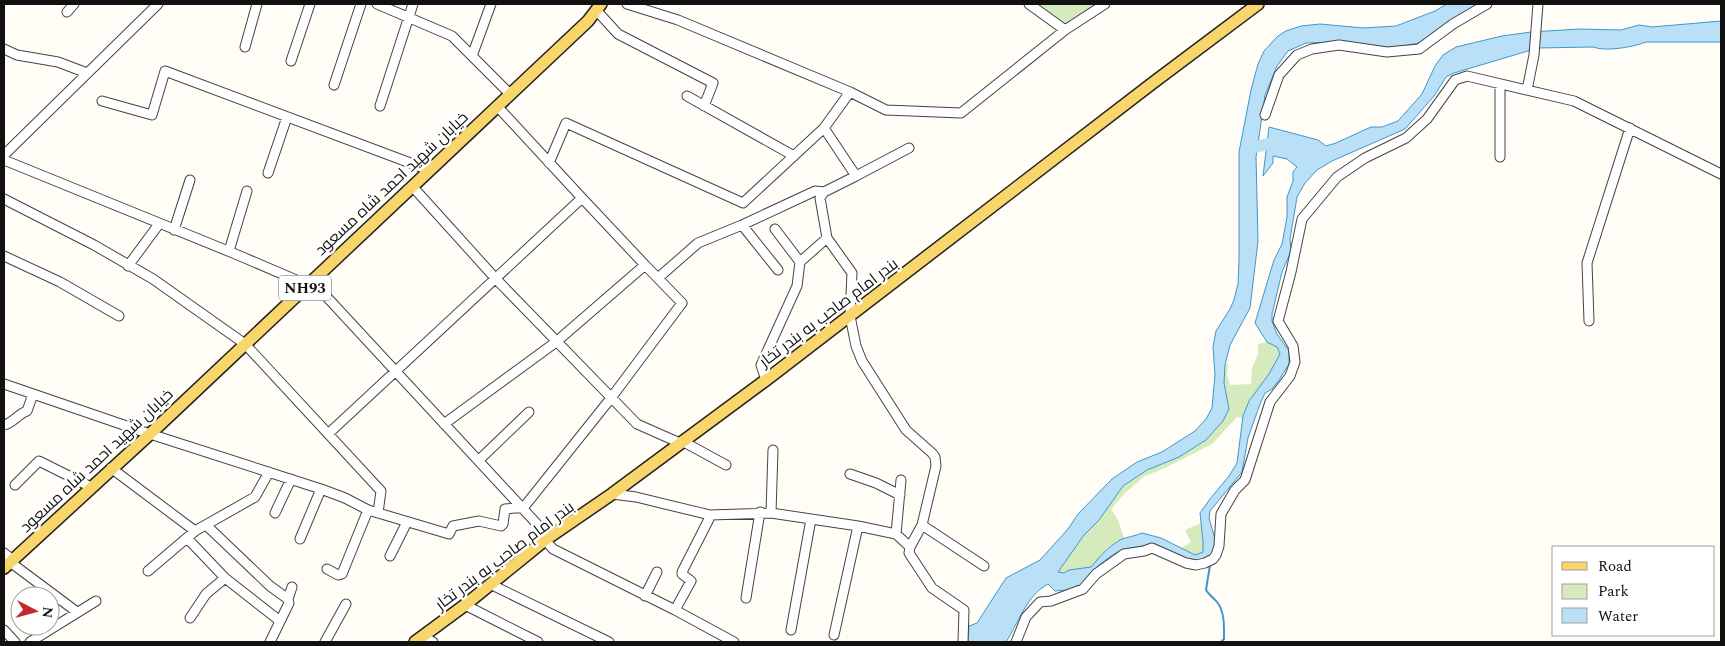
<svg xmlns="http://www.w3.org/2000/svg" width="1725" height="646" font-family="Spectral,Cairo,serif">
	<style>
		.green { fill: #d5ebbd }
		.water { fill: #b9e0f7; stroke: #3f96cf }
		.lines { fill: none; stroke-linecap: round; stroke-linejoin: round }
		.stream { stroke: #3f96cf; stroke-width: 2 }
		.river { stroke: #b9e0f7; stroke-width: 12 }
		.minor-casing { stroke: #444; stroke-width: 11 }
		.major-casing { stroke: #222; stroke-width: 14 }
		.minor { stroke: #fff; stroke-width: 9 }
		.major { stroke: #f9d66b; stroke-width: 11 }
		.labels { text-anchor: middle; stroke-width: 5; stroke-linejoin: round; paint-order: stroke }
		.shield { fill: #fff; stroke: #585858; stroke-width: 1 }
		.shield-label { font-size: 15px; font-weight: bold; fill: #111 }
		.street-label { font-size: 16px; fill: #111; stroke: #fff }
	</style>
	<rect width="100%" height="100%" fill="#fffdf5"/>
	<path class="green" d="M1032 4H1101L1064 28Z
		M1267 342 1277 347 1280 354 1269 374 1249 401 1242 418 1237 417 1212 444 1165 468 1145 476 1125 493 1111 509 1118 520 1124 538 1108 548 1091 567 1069 570 1064 573 1058 572 1084 535 1099 520 1123 486 1147 470 1179 457 1206 440 1223 421 1229 409 1224 383 1225 365 1228 363 1227 374 1230 385 1251 384 1252 368 1258 354V344Z
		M1201 523 1203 541V552L1195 555 1180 549 1191 542 1185 530Z"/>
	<path class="water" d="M1447 4H1478L1424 42 1387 49 1345 42 1306 43 1288 51 1277 66 1265 95 1256 157 1258 241 1250 308 1230 345 1225 365 1224 383 1229 409 1223 421 1206 440 1179 457 1147 470 1123 486 1099 520 1084 535 1058 572 1064 573 1069 570 1091 567C1100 556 1109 546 1122 539 1128 537 1135 536 1142 533L1161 538 1195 555 1203 552V541L1200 513 1210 499 1229 476 1237 463 1243 416 1249 401 1269 374 1280 354 1277 347 1267 342 1255 323 1274 260 1282 244 1287 217V197L1293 181V172L1297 167 1287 159 1273 156V163L1263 176 1269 127 1318 140 1326 146 1336 143 1371 127H1382L1398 121 1422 94 1435 66 1443 55 1456 47 1502 36 1531 32 1579 29 1621 30 1639 25 1652 27 1721 21V42H1646C1633 47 1606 52 1593 47L1538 48 1454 73 1446 77 1434 96 1405 129 1332 161 1317 170 1305 183 1297 197 1290 239 1291 251 1282 272 1272 314V321L1277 334 1289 351V364L1279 380 1272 389 1265 393 1260 404 1248 438 1242 472 1210 511 1209 518 1217 546 1213 554 1197 563 1174 556 1166 549 1155 544 1125 549 1114 554 1099 565 1077 589 1055 591 1048 584C1026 596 1019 622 1006 642H968L969 626 977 623 1006 578 1040 560 1068 529 1078 514 1112 479 1137 462 1162 452 1195 431 1206 419 1212 408 1215 375 1213 347 1216 331 1230 309 1234 300 1238 284 1239 261V152L1251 90 1258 64 1264 51 1278 36 1286 31 1301 26 1320 24 1363 28 1396 26 1435 11Z"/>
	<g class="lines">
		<path class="stream" d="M1210 565 1206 590C1209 595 1214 598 1217 602 1225 612 1224 628 1224 639L1221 642"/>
		<path class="river" d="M1247 149 1277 142 1283 144"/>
		<g class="minor-casing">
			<path id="minor" d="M377 4 452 36 510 94
				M627 4 678 20 850 92
				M1029 4 1065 30
				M597 11 618 34 713 83 704 106
				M67 12 74 4
				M245 47 257 4
				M4 49 17 55 58 62 87 73
				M472 56 491 4
				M291 61 310 4
				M1500 84V157
				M334 85 361 4
				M1527 90 1534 55 1538 4
				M687 96 794 156
				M102 101 152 115 165 71 429 170
				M380 106 413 4
				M1265 115 1279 75 1297 55 1312 49 1339 45 1387 52 1419 49 1453 24 1487 4
				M4 155 158 4
				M4 160 233 253 308 285
				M549 163 566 123 743 203 824 128
				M268 173 287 117
				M856 176 909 148
				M412 186 496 279 637 424 680 443
				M824 192 820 198 827 238 852 273 850 316 856 346 862 361 906 430 932 453 935 457 936 466 922 525 910 547 909 553 932 588 964 610 963 642
				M582 198 645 265
				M4 199 94 245 153 279 245 344 381 491 378 513
				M742 225 778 270
				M174 230 190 180
				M229 251 247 191
				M4 256 60 282 119 316
				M800 262 827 238
				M128 266 159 224
				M658 278 698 243 742 225 815 191 824 192 856 176 824 128 850 92 886 110 961 113 1065 30 1105 4
				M312 281 549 537
				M1589 321 1587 263 1630 128
				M766 380 761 365 797 286 800 262 775 229
				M4 384 150 434 321 489 345 498 368 510 449 534 453 526 479 521 501 526 503 524 505 509 524 507 611 398 682 303 645 265 556 342 444 424
				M4 425C13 423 18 414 27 411L33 394
				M328 434 582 198 497 106
				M682 441 726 465
				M479 460 529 412
				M111 468 195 531
				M850 474 876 483 900 495
				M15 485 39 461 91 487
				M612 494 636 497 710 515 771 513 858 526 896 534 910 547
				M275 513 291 479
				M771 513 773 450
				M206 525 270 586 288 599
				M922 525 984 566
				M896 534 901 480
				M187 538 225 578 280 621
				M300 539 321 489
				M545 540 553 549 675 610 734 642
				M4 553 13 560
				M390 556 407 522
				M10 562 77 612
				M327 569 338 575 342 574 368 510
				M148 571 195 531 255 497 269 472
				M490 584 609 642
				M645 596 657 572
				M746 598 760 512
				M465 605 538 642
				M675 610 691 581 682 574V572L709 519 710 515
				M190 618 206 594 225 578
				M4 630 15 642
				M791 630 811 519
				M834 635 858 526
				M423 636 433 642
				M30 642 96 601
				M270 642 289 603 288 599 292 587
				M325 642 346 604
				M1016 642 1026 617 1040 602 1051 601 1083 589 1096 574 1124 554 1144 551 1152 548 1186 563 1196 565 1205 563 1213 559 1216 555 1219 546 1221 514 1235 490 1245 480 1270 402 1290 376 1295 362 1293 346 1278 321 1291 272 1302 219 1337 177 1365 158 1406 138 1427 119 1455 80 1467 76 1574 101 1721 174"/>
		</g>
		<g class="major-casing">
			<path id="major" d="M4 568 150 434 588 21 601 4
				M415 642 465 605 545 540 612 494 766 380 1154 82 1258 4"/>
		</g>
		<use href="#minor" class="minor"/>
		<use href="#major" class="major"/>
	</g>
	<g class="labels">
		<rect class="shield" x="279" y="275.5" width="52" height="25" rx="4"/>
		<g class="shield-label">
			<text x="305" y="293">NH93</text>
		</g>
		<g class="street-label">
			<text transform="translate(391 183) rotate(-43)" y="6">خیابان شهید احمد شاه مسعود</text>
			<text transform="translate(828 312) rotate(-37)" y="6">بندر امام صاحب به بندر تخار</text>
			<text transform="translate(96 460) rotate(-43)" y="6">خیابان شهید احمد شاه مسعود</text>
			<text transform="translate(504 555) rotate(-37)" y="6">بندر امام صاحب به بندر تخار</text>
		</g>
	</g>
	<rect width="1725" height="646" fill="none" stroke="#111111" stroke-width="10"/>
	<rect x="1552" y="546" width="162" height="90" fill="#ffffff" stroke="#a0a0a0"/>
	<rect x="1562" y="562" width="25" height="8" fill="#f9d66b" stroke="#a0a0a0"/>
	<text x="1598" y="571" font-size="15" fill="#111111">Road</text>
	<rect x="1562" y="584" width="25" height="15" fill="#d5ebbd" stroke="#a0a0a0"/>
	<text x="1598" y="596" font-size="15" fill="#111111">Park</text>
	<rect x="1562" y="608" width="25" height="15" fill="#b9e0f7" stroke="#a0a0a0"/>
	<text x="1598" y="621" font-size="15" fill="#111111">Water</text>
	<g transform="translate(35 611) rotate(96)"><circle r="24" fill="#ffffff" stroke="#a0a0a0"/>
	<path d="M0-4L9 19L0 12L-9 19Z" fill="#c4262e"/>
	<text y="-8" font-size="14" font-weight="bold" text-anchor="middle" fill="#111111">N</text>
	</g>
</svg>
